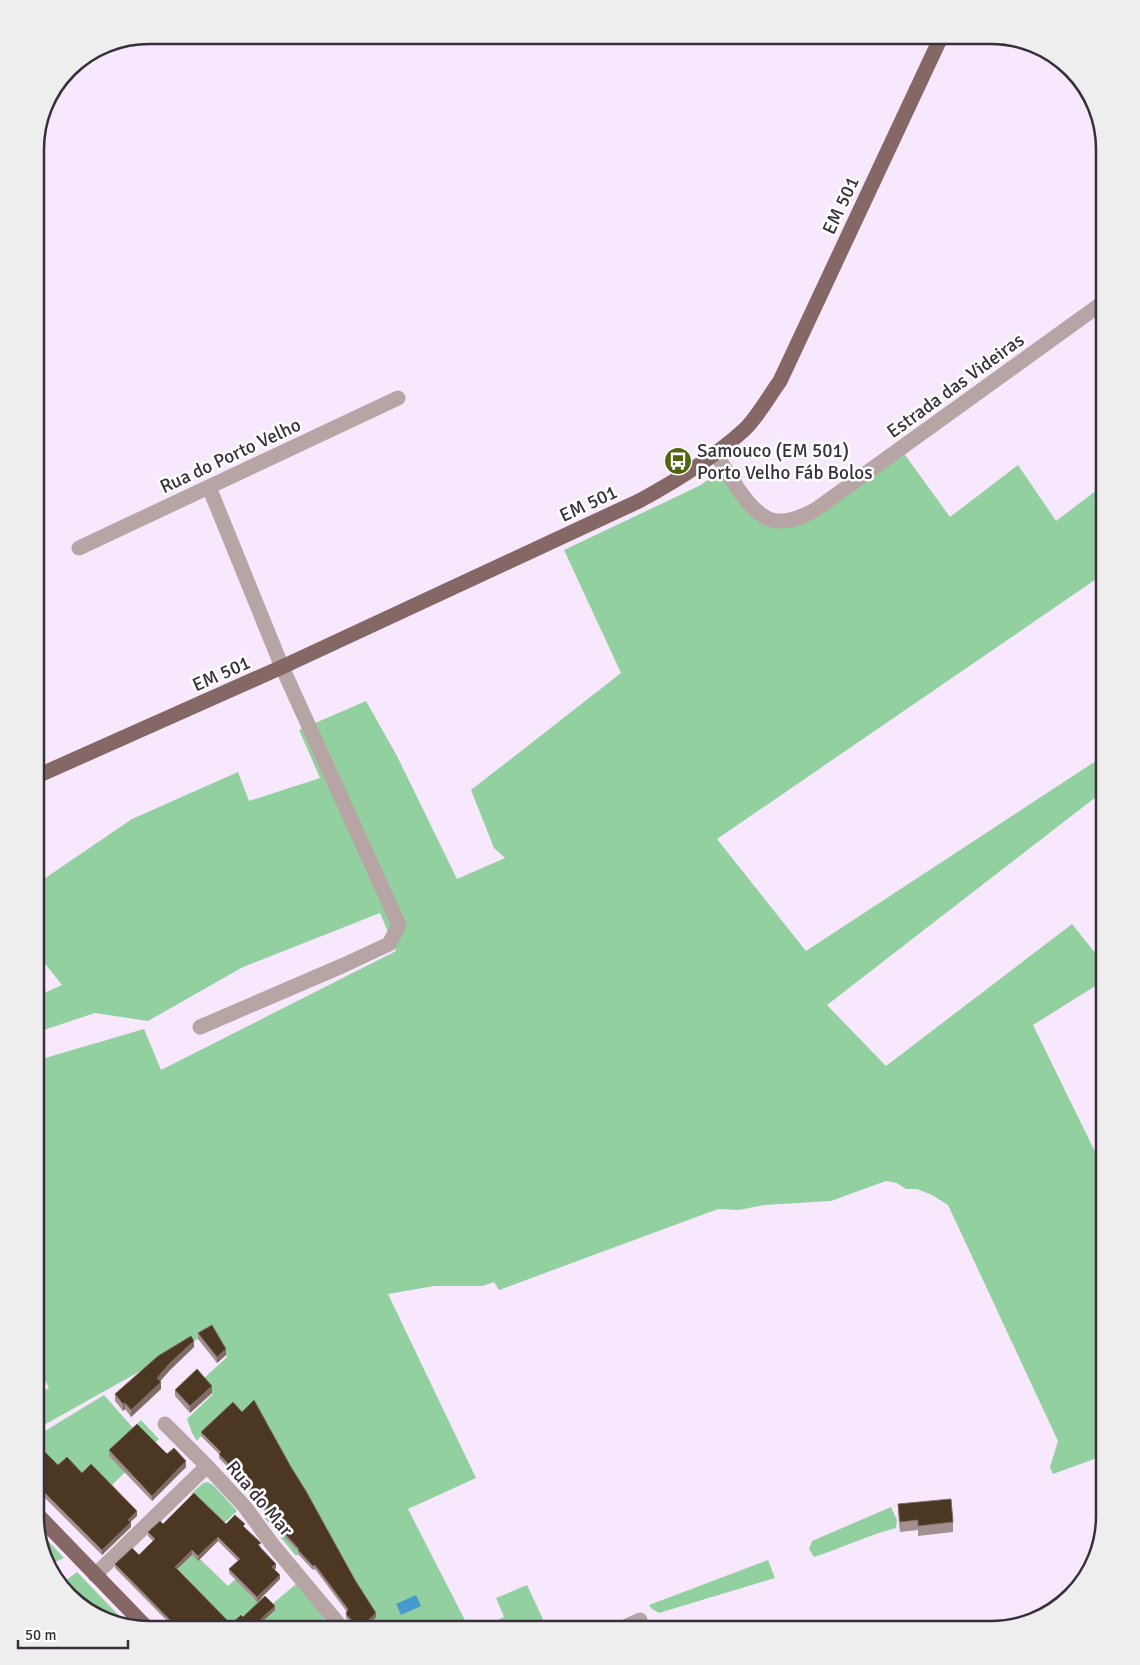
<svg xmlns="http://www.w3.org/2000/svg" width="1140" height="1665" font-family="Signika,sans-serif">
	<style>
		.green { fill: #93d09f }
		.water { fill: #479acf }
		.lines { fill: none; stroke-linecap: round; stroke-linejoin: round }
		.minor { stroke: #b6a5a4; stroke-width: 15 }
		.major { stroke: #856866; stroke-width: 15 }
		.wall { fill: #a29090 }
		.shaded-wall { fill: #806c65 }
		.building { fill: #4c3723; stroke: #806c65 }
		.labels { text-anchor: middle; stroke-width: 5; stroke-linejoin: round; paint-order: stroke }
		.street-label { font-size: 19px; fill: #372f3a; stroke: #fff }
		.poi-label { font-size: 19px; fill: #372f3a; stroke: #fff; text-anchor: start }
		.rim { fill: none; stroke: #372f3a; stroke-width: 2.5 }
	</style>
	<rect width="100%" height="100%" fill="#f8e8fe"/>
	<path class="green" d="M900 448 950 517 1018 465 1056 521 1105 484V573L717 839 806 951 1105 755V790L827 1005 886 1066 1072 924 1105 965V980L1033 1025 1105 1172V1455L1053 1474 1050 1467 1058 1441 948 1205 932 1195 917 1189H906L897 1183 886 1181 831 1201 764 1205 739 1210 718 1209 499 1290 494 1282 483 1286H434L388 1294 476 1478 408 1509 470 1630H356L349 1622 354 1617H376L299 1553 296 1556 263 1516 267 1513 281 1528 302 1508 243 1415 201 1436 197 1441 192 1433 187 1419 213 1394 201 1381 227 1357 212 1331 35 1430V1394L49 1388 35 1362V1061L144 1029 161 1070 396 951 380 913 243 967 148 1021 95 1013 35 1033V997L62 985 35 951V885L132 819 238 772 249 801 320 778 299 730 366 701 397 756 457 879 505 858 494 848 471 790 621 673 564 550 701 485 724 467 760 514 798 518Z
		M104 1395 133 1428 141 1420 159 1439 109 1488 58 1470 35 1452V1437Z
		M208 1482 214 1486 237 1511 222 1525 191 1494 203 1483Z
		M891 1507 897 1520 896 1528C868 1535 842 1548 814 1557L809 1549 812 1541Z
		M39 1531 64 1558 48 1565Z
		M192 1555 198 1560 200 1559 228 1586 241 1574 248 1593 256 1601 262 1597 270 1606 296 1584 327 1618 320 1621 312 1630 231 1628 175 1571Z
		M768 1560 775 1578 659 1613 652 1609 649 1605Z
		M77 1572 129 1626 92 1615 61 1584Z
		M527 1585 548 1630H476L504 1617 496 1598Z"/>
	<path class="water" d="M416 1595 421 1606 401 1615 396 1604Z"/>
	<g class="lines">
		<path class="minor" d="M715 453C729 473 751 519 777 521 791 522 803 516 815 510L1105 301
			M79 548 398 398
			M200 1027 344 965 389 944 399 925 282 667 209 487
			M165 1424 207 1466
			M95 1575 207 1466 245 1507 272 1544 342 1628 340 1630
			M618 1630 640 1620"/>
		<path class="major" d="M35 777 282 667 639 501C676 481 712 459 744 430 757 418 769 396 780 381L942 35
			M35 1512 149 1630"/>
	</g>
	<path class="wall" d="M198 1333 226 1355 217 1363 198 1339Z
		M194 1347 170 1370 160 1381 161 1389 131 1417 125 1409 123 1411 115 1401V1394Z
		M175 1390 212 1393 190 1413 175 1396Z
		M201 1432 291 1467 376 1617 364 1628H355L346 1618V1614L347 1612 315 1569 313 1570 298 1554V1551L285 1538V1533L253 1498V1494L219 1458V1454L201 1436Z
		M35 1448 58 1465 82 1473 137 1516 130 1522 131 1527 102 1555 35 1488Z
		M109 1450 167 1454 186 1467 152 1501 109 1456Z
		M898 1504 953 1522V1532L918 1536V1530L900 1532 898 1514Z
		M163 1524H226L245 1528 261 1547 260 1548 276 1568 275 1570 280 1579 257 1602 229 1573V1569L238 1561 218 1541 198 1561 192 1555 177 1569 231 1624 243 1617 275 1610 263 1621 272 1630H176L115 1568V1564L139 1555 153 1541 148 1536V1532Z"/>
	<path class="shaded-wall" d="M194 1341V1347L170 1370 157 1385V1378L170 1363Z
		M226 1349V1355L217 1363V1357Z
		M161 1382V1389L131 1417V1410Z
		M212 1386V1393L190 1413V1406Z
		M125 1403V1409L123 1411V1404Z
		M186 1461V1467L152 1501V1496Z
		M137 1511V1516L128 1524V1520Z
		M131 1522V1527L102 1555V1550Z
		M218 1537V1541L198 1561V1556Z
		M192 1550V1555L175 1571V1567Z
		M276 1564V1568L272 1572V1567Z
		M280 1575V1579L257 1602V1597Z
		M275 1606V1610L261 1623V1619Z
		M376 1613V1617L362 1630V1626Z"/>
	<path class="building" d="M212 1325 226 1349 217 1357 198 1333Z
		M191 1336 194 1341 170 1363 157 1378 161 1382 131 1410 125 1403 123 1404 115 1394 158 1356Z
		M197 1369 212 1386 190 1406 175 1390Z
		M254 1400 291 1467 306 1491 355 1580 376 1613 362 1626 366 1630H353L357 1626 346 1614 348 1609 315 1565 313 1566 298 1550 299 1549 285 1534 287 1532 253 1494 255 1492 219 1454 221 1452 201 1432 233 1402 242 1412Z
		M137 1424 167 1454 174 1448 186 1461 152 1496 109 1450Z
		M38 1445 58 1465 67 1457 82 1473 91 1464 137 1511 128 1520 131 1522 102 1550 35 1483V1448Z
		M194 1493 226 1524 235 1515 245 1524 243 1526 261 1543 258 1545 276 1564 272 1567 280 1575 257 1597 229 1569 240 1559 218 1537 198 1556 192 1550 175 1567 231 1624 241 1615 243 1617 265 1596 275 1606 261 1619 272 1630H179L176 1628 177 1627 115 1564 132 1548 139 1555 155 1539 148 1532 160 1521 163 1524Z
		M951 1499 953 1522 918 1526V1520L900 1522 898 1504Z"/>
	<defs>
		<g id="bus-disc" transform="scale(1.4375)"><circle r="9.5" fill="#516511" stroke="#fff"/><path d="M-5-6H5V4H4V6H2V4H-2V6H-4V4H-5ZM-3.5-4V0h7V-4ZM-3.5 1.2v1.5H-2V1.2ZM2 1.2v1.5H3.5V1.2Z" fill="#fff"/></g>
	</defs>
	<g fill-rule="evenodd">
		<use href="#bus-disc" x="678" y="461"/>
	</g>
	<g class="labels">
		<g class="street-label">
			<text transform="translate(840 205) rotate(-65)" y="7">EM 501</text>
			<text transform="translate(955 385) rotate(-36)" y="7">Estrada das Videiras</text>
			<text transform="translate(230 455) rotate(-25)" y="7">Rua do Porto Velho</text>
			<text transform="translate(588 503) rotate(-25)" y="7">EM 501</text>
			<text transform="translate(221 673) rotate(-24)" y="7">EM 501</text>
			<text transform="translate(260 1498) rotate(50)" y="7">Rua do Mar</text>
		</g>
		<g class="poi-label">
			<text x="697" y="457">Samouco (EM 501)<tspan x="697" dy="22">Porto Velho Fáb Bolos</tspan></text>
		</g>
	</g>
	<path d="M0 0H1140V1665H0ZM149 44H991A105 105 0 0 1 1096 149V1516A105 105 0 0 1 991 1621H149A105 105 0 0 1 44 1516V149A105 105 0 0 1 149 44Z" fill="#efeeef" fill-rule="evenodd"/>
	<path class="rim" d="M149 44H991A105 105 0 0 1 1096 149V1516A105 105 0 0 1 991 1621H149A105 105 0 0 1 44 1516V149A105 105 0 0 1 149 44Z"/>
	<path d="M18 1640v8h110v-8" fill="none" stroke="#372f3a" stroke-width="2.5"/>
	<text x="25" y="1640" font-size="15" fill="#372f3a" stroke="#ffffff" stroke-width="4" paint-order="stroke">50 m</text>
</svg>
